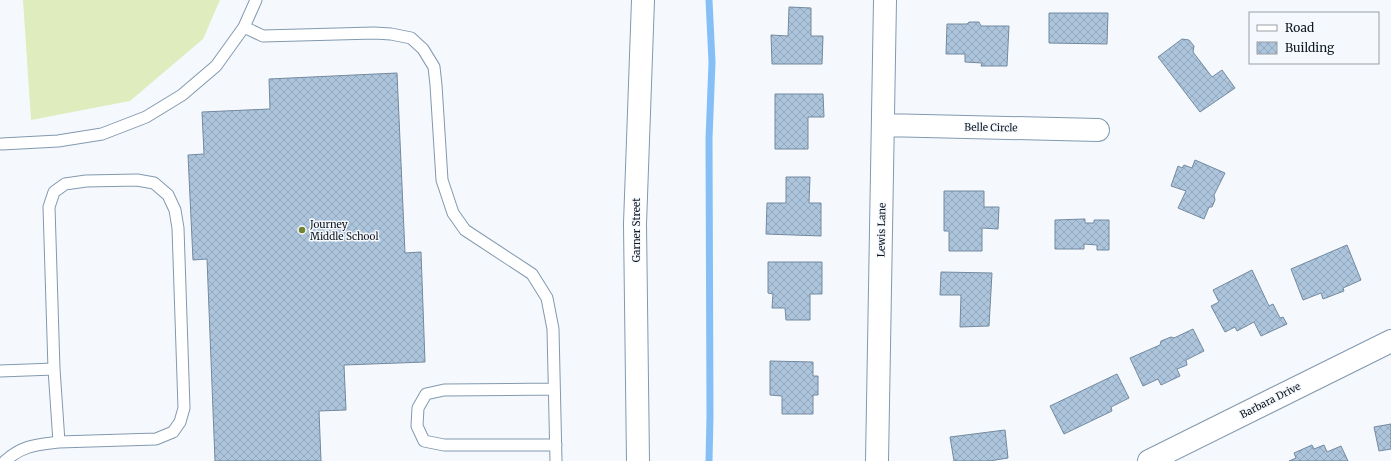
<svg xmlns="http://www.w3.org/2000/svg" width="1391" height="461" font-family="Merriweather,serif">
	<style>
		.pitch { fill: #dfecbd }
		.lines { fill: none; stroke-linecap: round; stroke-linejoin: round }
		.stream { stroke: #86bff6; stroke-width: 7 }
		.building { fill: url(#building-cross-hatch); stroke: #73899f }
		.service-casing { stroke: #8299af; stroke-width: 13 }
		.minor-casing { stroke: #8299af; stroke-width: 24 }
		.tertiary-casing { stroke: #8299af; stroke-width: 24 }
		.service { stroke: #fff; stroke-width: 11 }
		.minor { stroke: #fff; stroke-width: 22 }
		.tertiary { stroke: #fff; stroke-width: 22 }
		.poi-dot { fill: #728332; stroke: #f5f9fe; stroke-width: 1.5 }
		.labels { text-anchor: middle; stroke-width: 3; stroke-linejoin: round; paint-order: stroke }
		.street-label { font-size: 10px; fill: #0e161f; stroke: #f5f9fe }
		.poi-label { font-size: 10px; fill: #0e161f; stroke: #f5f9fe; text-anchor: start }
	</style>
	<defs>
		<pattern id="building-cross-hatch" width="8" height="8" patternUnits="userSpaceOnUse"><rect width="8" height="8" fill="#adc5dc"/><path d="M0 0l8 8M0 8l8-8" fill="none" stroke="#94a8bc"/></pattern>
	</defs>
	<rect width="100%" height="100%" fill="#f5f9fe"/>
	<path class="pitch" d="M23 0H220L203 39 130 101 31 120Z"/>
	<g class="lines">
		<path class="stream" d="M709 461 710 416 709 139 712 62 709 0"/>
	</g>
	<path class="building" d="M789 7 811 8V36H823L822 64H772L771 35 788 36Z
		M1049 13H1108L1107 44 1049 43Z
		M969 22H979L981 26H1009L1007 66H981L982 63 965 62V54H946L947 24H967Z
		M1182 39 1189 40 1194 46 1193 52 1212 77 1222 70 1235 88 1200 112 1158 57Z
		M397 73 405 253 421 252 425 362 344 365 346 410 319 411 321 461H215L207 259 193 260 188 155 204 154 202 112 270 109 269 79Z
		M775 94H823L824 117H808V149H775Z
		M1195 160 1225 173 1214 195 1215 200 1212 207H1209L1204 219 1178 208 1186 191 1171 186 1178 166 1182 168 1184 165 1192 168Z
		M786 177H810L809 203H821V236L766 234 767 203H786Z
		M944 191H984V207H999L998 229 982 228V251H949V231H944Z
		M1085 219V223H1094V220H1109V250H1097V245L1084 244V249H1055V220Z
		M1347 245 1361 280 1343 288 1344 291 1323 299 1321 293 1303 300 1291 269Z
		M768 262H822V294H810V320H786L785 308H772L773 294 768 293Z
		M1252 270 1269 306 1273 304 1280 318 1283 317 1287 324 1261 336 1254 322 1237 331 1235 327 1225 332 1211 306 1219 302 1213 290Z
		M941 272 992 273 989 326 960 327 961 295H940Z
		M1193 329 1204 351 1186 360 1187 365 1177 369 1180 376 1161 385 1158 379 1143 386 1130 358 1160 345 1161 341 1171 337 1174 338Z
		M770 361 813 362V376H818V395H813V414H782V396L770 395Z
		M1117 374 1129 398 1111 407 1112 411 1064 434 1050 406Z
		M1391 424V449L1379 451 1374 427Z
		M1005 430 1008 458 989 461H954L950 437Z
		M1312 445 1314 449 1324 445 1327 452 1341 446 1348 461H1289L1296 458 1294 453Z"/>
	<g class="lines">
		<g class="service-casing">
			<path id="service" d="M244 27 263 36 374 33 391 34 411 38 423 49 434 67 436 85 442 180 453 213 465 230 532 274 547 298 553 329 556 461
				M2 144 58 141 102 134 146 117 182 95 216 66 244 27 256 0
				M137 180 154 183 168 195 175 210 178 228 184 408 180 422 173 432 156 439 59 442 54 369 49 207 54 192 65 184 86 181Z
				M0 371 54 369
				M554 389 444 390 426 394 418 408 417 426 424 441 444 445H556
				M5 461C23 445 36 445 59 442"/>
		</g>
		<g class="minor-casing">
			<path id="minor" d="M883 125 1098 130
				M877 461 885 0
				M1149 461 1391 341"/>
		</g>
		<g class="tertiary-casing">
			<path id="tertiary" d="M638 461 635 224 643 0"/>
		</g>
		<use href="#service" class="service"/>
		<use href="#minor" class="minor"/>
		<use href="#tertiary" class="tertiary"/>
	</g>
	<circle class="poi-dot" cx="302" cy="230" r="4"/>
	<g class="labels">
		<g class="street-label">
			<text transform="translate(991 127) rotate(1)" y="4">Belle Circle</text>
			<text transform="translate(636 230) rotate(-90)" y="4">Garner Street</text>
			<text transform="translate(881 230) rotate(-89)" y="4">Lewis Lane</text>
			<text transform="translate(1270 400) rotate(-27)" y="4">Barbara Drive</text>
		</g>
		<g class="poi-label">
			<text x="310" y="228">Journey<tspan x="310" dy="12">Middle School</tspan></text>
		</g>
	</g>
	<rect x="1249" y="12" width="130" height="52" fill="#f5f9fe" stroke="#999ea5"/>
	<rect x="1257" y="25" width="20" height="6" fill="#ffffff" stroke="#999ea5"/>
	<text x="1285" y="32" font-size="12" fill="#0e161f">Road</text>
	<rect x="1257" y="42" width="20" height="12" fill="url(#building-cross-hatch)" stroke="#999ea5"/>
	<text x="1285" y="52" font-size="12" fill="#0e161f">Building</text>
</svg>
